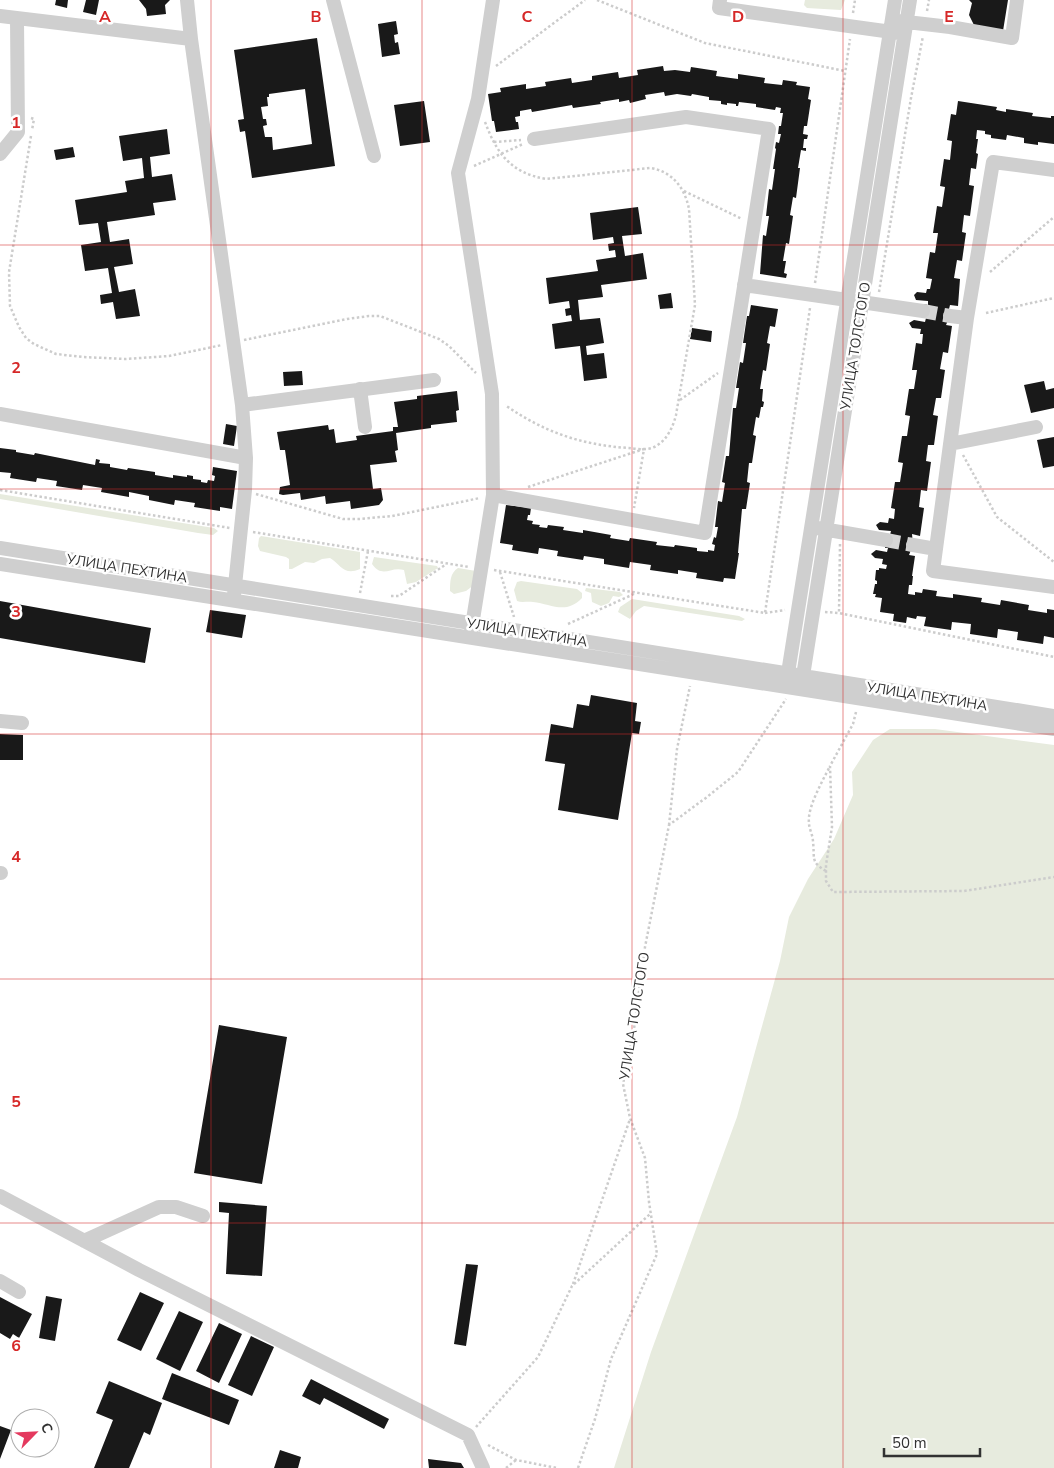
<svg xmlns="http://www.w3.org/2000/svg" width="1054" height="1468" font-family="'Nunito Sans',sans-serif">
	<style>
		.green { fill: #e7ebde }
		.building { fill: #191919; fill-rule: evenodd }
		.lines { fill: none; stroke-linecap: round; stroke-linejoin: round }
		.minor-tunnel { stroke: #d6d6d6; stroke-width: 14; stroke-dasharray: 14 7; stroke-linecap: butt }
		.path { stroke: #ccc; stroke-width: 2.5; stroke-dasharray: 2.5 2.5; stroke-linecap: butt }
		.minor { stroke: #cfcfcf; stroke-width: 14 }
		.grid { fill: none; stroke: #d62828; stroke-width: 1; stroke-opacity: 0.55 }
		.labels { text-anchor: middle; stroke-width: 5; stroke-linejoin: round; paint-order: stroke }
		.street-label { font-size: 14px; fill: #323232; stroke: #fff }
		.grid-label { font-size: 16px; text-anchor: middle; font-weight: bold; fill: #d62828; stroke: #fff; stroke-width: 5; stroke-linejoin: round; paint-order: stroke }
	</style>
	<rect width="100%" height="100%" fill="#fff"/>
	<path class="green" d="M805 0H845L841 10 807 8 804 5Z
		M0 494 214 528 218 531 213 535 198 533 0 499Z
		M261 536 360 552V569C344 576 341 565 330 558L322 559 314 563 305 562 292 569H289V559L286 557 260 551 258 546 259 538Z
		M374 557 437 566 438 568 416 582 407 584 404 570C390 566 383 579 372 564Z
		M458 568 476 571 474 585 466 591 454 594 450 591C450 582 450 573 458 568Z
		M521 581 577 589 582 593V598C566 615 551 604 533 602 527 601 522 603 517 601L514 590 517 582Z
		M586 588 620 592 623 595 619 597 613 596 609 603 601 606 592 602 591 593 585 591Z
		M632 599 739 616 745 619 742 621 644 606 636 611 630 619 618 612 620 607Z
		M890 729H935L1054 745V1468H614L651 1352 737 1117 780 961 789 917 808 879 834 839 853 795 852 772 873 740Z"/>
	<path class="building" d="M56 0H68L67 8 55 5Z
		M86 0H99L96 15 83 12Z
		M139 0H170L165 5 166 14 147 16 146 9Z
		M969 0H1008L1003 31 975 27 969 15 972 3Z
		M396 21 398 34 394 35 395 43 398 42 400 54 382 57 378 24Z
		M317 38 335 166 252 178 245 131 240 132 238 120 244 119 234 50ZM305 89 312 144 273 150 272 137H265L263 126 267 125 266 119H263L261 107 268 106 267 97H269V94Z
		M663 66 664 71 675 70 690 72 691 67 717 71 716 76 738 79V74L765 78 764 83 782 85 783 80 797 82 796 85 810 87 808 99 811 100 807 126H804L803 134 808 135 807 139H804L803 148H806V151L801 150 798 168H800L796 198 793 197 790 215 793 216 789 244 786 243 783 261H786L784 273 787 274 786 278 760 274 763 235 766 236 769 216H766L769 189 772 190 775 169H773L776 149 775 148 776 142 779 143 781 134H778L779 126H781L783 113H780L781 108 776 107 775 110 756 107V104L739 102 738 106H736V104L727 103V105L721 104V101L709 100V97L692 94 691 96 677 94 665 96 664 92 645 95 646 99 630 103 629 100 619 102V99L600 102 601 104 573 108 572 105 532 112 531 109 520 111V116L515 117 516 122H518L519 129 496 132 494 121H492L488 94 501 92 500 88 526 84V89L546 86 545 82 571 78 572 83 592 80V76L618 72 619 78 638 75 637 70Z
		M424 101 430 142 400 146 394 105Z
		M958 101 997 107 996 110 1006 112V109L1033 113 1032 116 1051 118V116H1054V144L1038 142V145L1024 143V138L1007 135 1006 140 991 138V135L985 134V131L977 130 976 139H978L976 153 978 154 976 169 971 168 969 185 974 186 970 216 964 215 962 232 966 233 962 261 957 260 954 278 960 279 958 306 950 305 949 309H951L950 316 946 325 952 326 948 353 943 352 940 369 945 370 941 398H936L933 415 938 416 934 445H928L926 461 931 462 927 491 921 490 919 507 924 508 920 536 912 534 913 545 909 555 915 556 912 576H913L912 585H909L908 594 915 595V592L922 593 923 589 937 591 936 596 953 598V594L982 598 981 602 1000 605 1001 600 1029 605 1028 610 1047 613V609L1054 610V638L1044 636 1043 644 1017 640 1018 632 998 629 997 638 970 634 971 624 952 622 951 630 924 626 926 617 917 616 916 619 907 617 906 623 893 621 894 614 880 612 882 598 875 597 876 594H873L875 584H877V581L875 580 876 570H879V568L886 569 887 565 882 564 883 559 875 558 871 554 876 550 887 552 888 548H885L887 534 890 535 891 531 879 530 876 525 880 522 888 523 889 518 894 519 895 509 891 508 895 482H900L903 463 898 462 902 436H907L910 416 905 415 909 389H914L917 370H912L916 343 922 344 923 334H920L921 329 912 328 909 323 914 320 925 322 926 318H922L924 304 928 305V301L916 300 914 295 917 292 926 293 927 289H930L932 279 926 278 930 252 935 253 938 233H933L937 206 942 207 945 187 940 186 944 159 950 160 952 141 947 140 951 114 956 115Z
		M167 129 170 154 150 157 152 177 172 174 176 200 153 203 155 215 107 222 110 242 129 239 133 264 114 267 119 292 135 289 140 316 116 319 113 302 101 304 100 295 112 293 108 268 85 271 81 245 101 242 98 223 79 225 75 200 127 192 125 181 144 178 142 158 123 161 119 136Z
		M73 147 75 157 56 160 54 150Z
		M638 207 642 234 622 236 625 256 643 253 647 279 601 285 603 297 578 300 580 320 600 318 604 343 586 346 587 355 604 353 607 378 584 381 580 346 555 349 552 324 572 321 571 315 566 316 565 309 570 308 569 301 549 304 546 278 598 271 596 260 616 257 615 250 609 251 608 244 614 243 613 237 593 240 590 213Z
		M671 293 673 308 660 309 658 295Z
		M751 305 778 309 775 327 770 326 767 343 770 344 766 371 763 370 760 389H763L762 401 764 402 763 407H761L759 418 756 417 753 435 756 436 752 463H749L747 482 750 483 746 509H742L738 553H739L735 579 724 578 723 582 696 578 697 573 678 570V574L650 570 651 565 630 562 629 568 604 564V559L584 556 583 560 557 556 558 551 539 548 538 554 512 550 513 545 500 543 506 505 531 508 530 515H528L527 520 533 521 532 524 540 525 539 527 547 528 548 525 564 527 563 530 583 533V530L611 535 610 538 629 541 630 538 657 542 656 545 674 547 675 545 697 548V551L708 552V550L714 551 715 545 712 544 714 537 716 538 718 527H715L718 501 722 502 725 483 722 482 726 456H729L733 408H736L739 388H736L740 362 743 363 746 343H743L747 316H749Z
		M692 328 712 331 711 342 690 339Z
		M302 371 303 385 284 386 283 372Z
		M1044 381 1046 390 1054 388V408L1031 413 1024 385Z
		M457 391 459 410 456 411 457 422 431 425V428L396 433 398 450 395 451 397 462 370 465 373 489 381 488 383 500 379 505 351 509 350 501 326 504 325 496 301 500 300 493 283 495 279 494 280 487 290 485 285 450H280L277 432 328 425 329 430 334 429 336 443 357 440 356 436 393 431V427H398L394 402 417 399V396Z
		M226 424 237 426 234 446 223 444Z
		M1054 437V466L1043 468 1037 440Z
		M0 448 16 450V452L34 455 35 453 95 465 96 459 100 460 99 463 110 464V467L127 470 128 468 155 472V475L173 478V475L187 477V475L193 476V479L201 480V482L207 483 208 480 214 481 215 476 212 475 213 467 237 471 232 509 220 507V511L194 507 195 503 175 500 174 505 149 500V496L129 492V497L101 492 102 488 83 485 82 490 56 486 57 481 37 478 36 482 10 478 11 473 0 472Z
		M0 601 151 628 145 663 0 638Z
		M210 610 246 615 242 638 206 632Z
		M591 695 637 703 635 721 641 722 639 734 632 733 618 820 558 810 565 764 545 761 551 724 573 728 577 704 589 706Z
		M0 734 23 735V760H0Z
		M219 1025 287 1037 262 1184 194 1173Z
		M219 1202 267 1206 262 1276 226 1274 229 1213 219 1212Z
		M466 1264 478 1265 466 1346 454 1344Z
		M140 1292 164 1303 141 1351 117 1340Z
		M46 1296 62 1299 55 1341 39 1338Z
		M0 1297 32 1314 19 1338 13 1334 10 1339 0 1333Z
		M179 1311 203 1322 180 1371 156 1359Z
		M219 1323 242 1334 219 1383 196 1371Z
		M251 1336 274 1347 252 1396 228 1385Z
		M172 1373 239 1400 229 1425 162 1399Z
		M311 1379 389 1419 384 1429 324 1398 320 1405 302 1396Z
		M109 1381 162 1403 150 1435 144 1432 129 1468H94L113 1420 96 1413Z
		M0 1426 11 1430 0 1459Z
		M280 1450 301 1457 298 1468H274Z
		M428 1459 461 1463 464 1468H429Z"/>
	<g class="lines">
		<path class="minor-tunnel" d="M923 311 950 316
			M886 540 913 545"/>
		<path class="path" d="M597 0 705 43 845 71
			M927 11 929 0
			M853 13 855 0
			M496 66 585 0
			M31 118 34 119 32 130
			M485 122C497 154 511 173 546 179L650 168C672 171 685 188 689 209L695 305 676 415C673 427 667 440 656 446 648 451 637 449 629 448 581 445 544 432 505 405
			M31 136 9 272 10 306 19 327 26 338 34 344 56 354 83 357 126 359 169 356 222 345
			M494 142 521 140
			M474 166 523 144
			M684 191 742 219
			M990 272 1054 217
			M815 283 850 39
			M879 292 911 98 923 36
			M986 313 1054 298
			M244 340 347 319 369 316H380L439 339 449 346 476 373
			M680 400 718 373
			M963 455 997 517 1054 562
			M528 487 644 449 634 508
			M0 490 230 528
			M256 494 343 519H359L392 516 480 498
			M253 532 469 567
			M840 544 839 613 1054 657
			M494 570 765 613 810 308
			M500 572 514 617
			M360 593 368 551
			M391 596H399L445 565
			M825 612 839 613
			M765 613 785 610
			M568 624 636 593
			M856 712 853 724 830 766 832 827 826 865V881L833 892 964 891 1054 877
			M669 825 677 749 690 686
			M826 871C810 862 815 858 813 842 813 835 809 829 809 823 807 808 822 782 829 768
			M573 1284 630 1119
			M476 1427 538 1357 572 1286 650 1214
			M488 1445 516 1460 557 1468
			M506 1468 516 1460
			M578 1468 595 1419 611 1359 657 1254 649 1202 645 1158 630 1118 623 1084 634 1029 645 947 669 825 707 797 738 772 786 699"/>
		<path class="minor" d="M187 0 191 39
			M333 0 374 156
			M720 0 719 8 899 33
			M0 16 191 39 242 405
			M898 21 950 27 1012 38 1017 0
			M0 154 18 132 17 19
			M744 285 923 311
			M950 316 967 318 933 571 1054 587
			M967 318 993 162 1054 170
			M360 389 365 427
			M0 414 246 458 245 490 234 595
			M950 444 1036 427
			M246 458 242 405 434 380
			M493 495 492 394 458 173 478 99 493 0
			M817 528 886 540
			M913 545 936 549
			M0 548 1054 716
			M0 564 1054 729
			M471 632 493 495 705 533 769 129 686 117 534 139
			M790 680 788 673 895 0
			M798 682 803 676 910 0
			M0 721 22 723
			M0 873H1
			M0 1196 139 1270 468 1435 483 1468
			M84 1241 159 1207H176L203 1216
			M0 1281 19 1292"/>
	</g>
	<path class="grid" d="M211 0V1468M422 0V1468M632 0V1468M843 0V1468M0 245H1054M0 489H1054M0 734H1054M0 979H1054M0 1223H1054"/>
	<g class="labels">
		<g class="street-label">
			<text transform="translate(855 346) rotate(-81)" y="5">УЛИЦА ТОЛСТОГО</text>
			<text transform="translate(127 568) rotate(9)" y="5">УЛИЦА ПЕХТИНА</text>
			<text transform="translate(527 632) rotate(9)" y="5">УЛИЦА ПЕХТИНА</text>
			<text transform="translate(927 696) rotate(9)" y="5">УЛИЦА ПЕХТИНА</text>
			<text transform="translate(634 1016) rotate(-81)" y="5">УЛИЦА ТОЛСТОГО</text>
		</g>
	</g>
	<g class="grid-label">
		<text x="105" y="22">A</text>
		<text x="316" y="22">B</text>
		<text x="527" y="22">C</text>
		<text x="738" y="22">D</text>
		<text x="949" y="22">E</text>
		<text x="16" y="128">1</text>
		<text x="16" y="373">2</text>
		<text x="16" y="617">3</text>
		<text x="16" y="862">4</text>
		<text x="16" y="1107">5</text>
		<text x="16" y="1351">6</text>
	</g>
	<g transform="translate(35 1433) rotate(66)"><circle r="24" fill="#ffffff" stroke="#adadad"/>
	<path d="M0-4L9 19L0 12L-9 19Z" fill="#e4395e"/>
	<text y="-8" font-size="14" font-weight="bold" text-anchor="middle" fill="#323232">С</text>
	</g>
	<path d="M884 1448v8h96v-8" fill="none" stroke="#323232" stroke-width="2.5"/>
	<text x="892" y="1448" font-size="15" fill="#323232" stroke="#ffffff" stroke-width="4" paint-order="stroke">50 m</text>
</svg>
